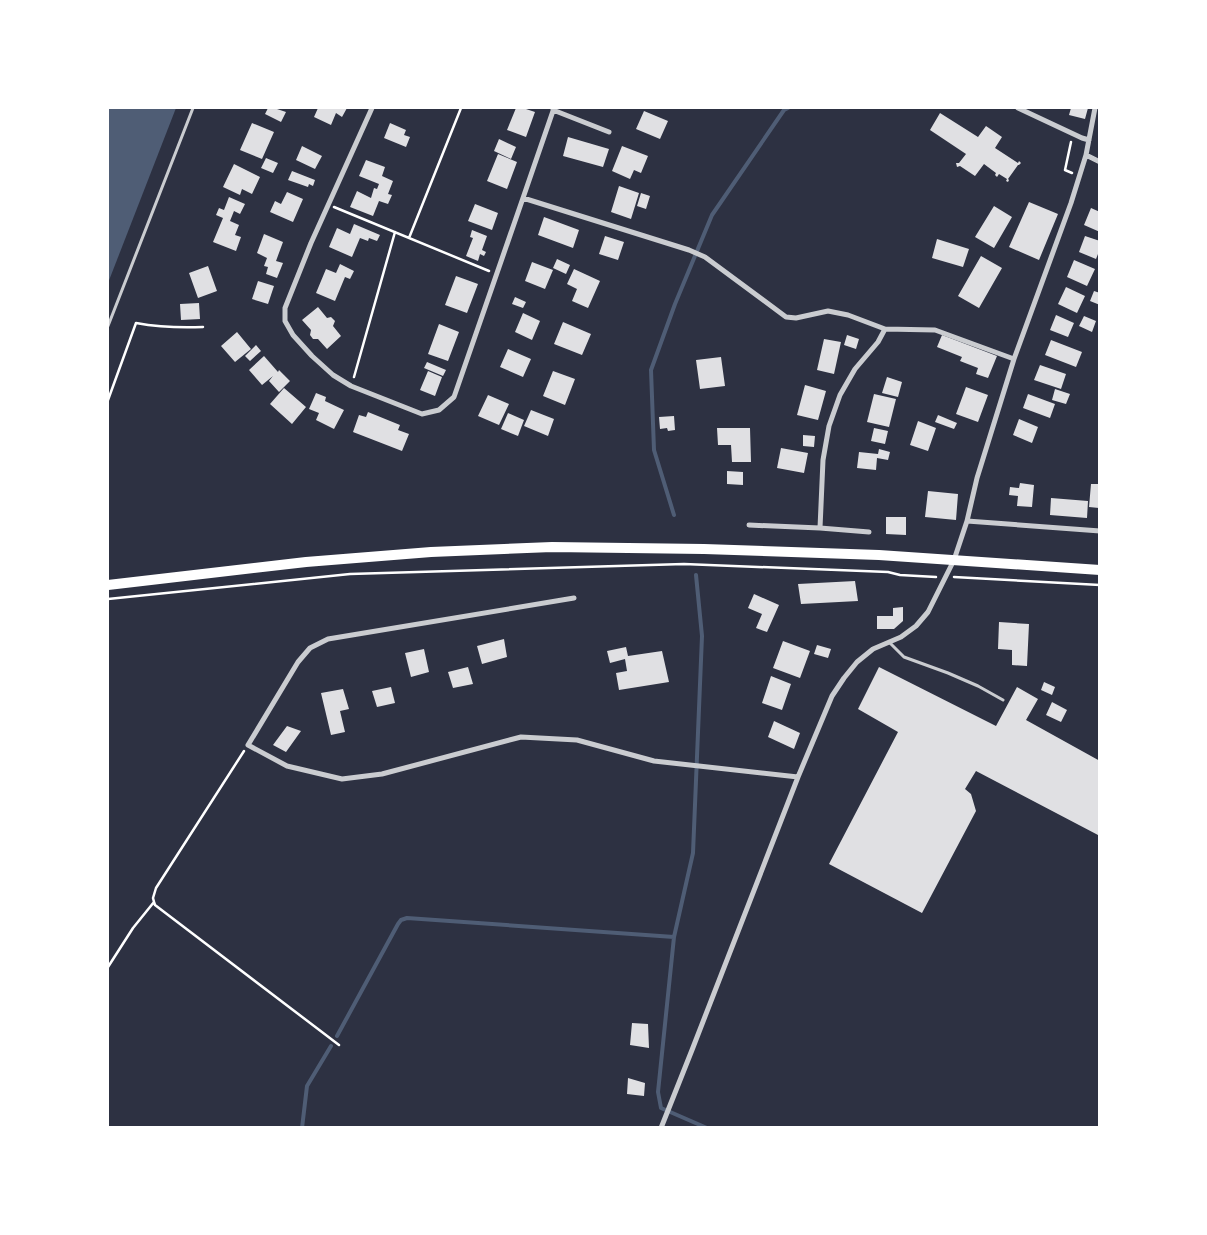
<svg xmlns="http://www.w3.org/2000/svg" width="1207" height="1235" font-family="Lato,sans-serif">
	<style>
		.water { fill: #4f5d75 }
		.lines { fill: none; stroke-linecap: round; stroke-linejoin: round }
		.stream { stroke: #4f5d75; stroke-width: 4 }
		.building { fill: #e0e0e3 }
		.path { stroke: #fff; stroke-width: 2.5 }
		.service { stroke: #caccd0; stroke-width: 3 }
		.minor { stroke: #caccd0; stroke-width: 5 }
		.primary { stroke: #fff; stroke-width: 10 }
	</style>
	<rect width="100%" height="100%" fill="#2d3142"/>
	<path class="water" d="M108 108H176L108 283Z"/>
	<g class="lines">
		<path class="stream" d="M674 515 654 450 651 370 675 304 712 215 784 110 788 108
			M696 575 702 636 693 853 674 937 658 1092 661 1108 707 1128
			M337 1036 398 924 401 920 407 918 674 937
			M302 1128 307 1086 331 1046"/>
	</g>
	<path class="building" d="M268 108H274L286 112 281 122 265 114Z
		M318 108H347L342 117 336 113 331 125 314 117Z
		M516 108H523L535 112 526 137 507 130Z
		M1071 108H1088L1085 119 1069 115Z
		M644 111 668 121 660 139 636 129Z
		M940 113 978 137 986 126 1002 137 995 148 1018 163 1019 161 1021 163 1019 165H1018L1008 179 1009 180 1008 182 1006 181 1007 179 999 174 997 177 995 175 996 173 984 164 975 176 960 166 957 167 956 163H959L966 154 930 130Z
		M252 123 274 132 262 159 240 150Z
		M390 123 406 130 404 135 410 137 406 147 384 138Z
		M568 137 609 149 603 167 563 156Z
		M499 139 516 147 511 159 494 151Z
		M302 146 322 156 315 169 296 160Z
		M622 146 648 156 641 173 634 170 630 179 612 171Z
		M498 154 517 162 507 189 487 181Z
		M266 158 278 163 273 173 261 168Z
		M366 160 385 167 382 176 393 181 388 194 392 195 388 204 379 201 373 216 350 207 357 191 371 198 374 188 377 189 379 184 359 176Z
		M234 164 260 177 252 194 242 189 240 195 223 187Z
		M292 171 315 180 313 186 309 184 308 187 288 180Z
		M619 186 639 193 631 219 611 212Z
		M287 192 303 199 293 222 270 212 275 201 281 204Z
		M641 193 650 196 646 209 637 206Z
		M229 197 245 204 240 214 234 211 230 221 239 225 235 235 241 237 236 251 213 242 223 218 216 215 219 208 224 210Z
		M1029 202 1058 214 1039 260 1009 247Z
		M475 204 498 213 492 230 468 221Z
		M994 206 1012 217 994 248 975 237Z
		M1091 208 1100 212V232L1084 225Z
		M544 217 579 230 573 248 538 235Z
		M354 224 380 235 377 241 369 238 368 241 360 238 352 257 329 247 337 228 350 234Z
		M472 230 487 236 482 250 486 252 484 256 480 254 478 261 466 256 473 238 470 237Z
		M264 234 283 242 276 261 283 263 277 278 266 274 268 267 264 266 267 258 257 253Z
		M605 236 624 242 618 260 599 254Z
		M1085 236 1100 241V249L1096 259 1079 252Z
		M937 239 969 249 963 267 932 258Z
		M981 256 1002 268 979 308 958 296Z
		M557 259 570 265 566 274 553 268Z
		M1074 260 1095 269 1087 286 1067 277Z
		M532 262 553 270 545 289 525 281Z
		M340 264 354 271 350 279 345 277 335 301 316 293 326 269 336 273Z
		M208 266 217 291 198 298 189 273Z
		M574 269 600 281 588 308 572 301 577 289 567 284Z
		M456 276 478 284 467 313 445 305Z
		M258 281 274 286 268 304 252 299Z
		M1066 287 1085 296 1077 313 1058 304Z
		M1094 291 1100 293V305L1090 301Z
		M515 297 526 302 523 308 512 304Z
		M199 303 200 319 181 320 180 304Z
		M318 307 327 318 331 317 335 321 333 326 341 336 327 349 318 339H313L310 335 311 330 302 320Z
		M523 313 540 321 532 340 515 332Z
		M1056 315 1074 323 1068 337 1050 330Z
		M1084 316 1096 321 1092 332 1079 326Z
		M563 322 591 334 582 355 554 344Z
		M439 324 459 332 448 361 428 354Z
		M237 332 251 349 235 362 221 346Z
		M847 335 859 339 856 349 844 345Z
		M942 335 997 356 988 378 976 374 978 368 960 361 962 357 937 347Z
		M824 339 841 342 834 374 817 370Z
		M1051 340 1082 352 1076 367 1045 355Z
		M256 345 261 351 250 361 245 356Z
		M508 349 531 359 523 377 500 367Z
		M264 356 278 372 279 370 290 381 279 392 269 381 273 376 262 385 249 370Z
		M721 357 725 386 700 389 696 360Z
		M427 362 446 370 443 376 424 368Z
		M1040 365 1066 374 1061 389 1034 380Z
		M428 371 442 377 435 396 420 390Z
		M553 371 575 379 565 405 543 396Z
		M887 377 902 382 898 397 882 393Z
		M805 385 826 391 818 420 797 415Z
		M966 387 988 395 978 422 956 414Z
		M284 388 306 407 292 424 270 404Z
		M1055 389 1070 394 1066 404 1052 400Z
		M316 393 326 397 325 401 344 410 334 429 316 420 319 413 309 409Z
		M874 394 896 399 889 427 867 422Z
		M1028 394 1055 404 1050 418 1023 408Z
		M488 395 509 404 499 425 478 416Z
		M531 410 554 419 548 436 524 426Z
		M368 412 400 425 398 430 409 434 402 451 353 432 359 415 366 417Z
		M508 413 524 420 518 436 501 429Z
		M938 415 957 423 954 429 935 422Z
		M674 416 675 430 668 431 667 428 660 429 659 417Z
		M1019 419 1038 427 1032 443 1013 435Z
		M918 421 936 428 928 451 910 445Z
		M717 428H750L751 462H732L731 445H718Z
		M874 428 888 431 885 444 871 441Z
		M803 435 815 436 814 447 803 446Z
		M781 448 808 453 804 473 777 468Z
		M879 449 890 452 888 460 877 458 876 470 857 468 859 452 878 454Z
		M727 471 743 472V485L727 484Z
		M1020 483 1034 485 1032 507 1017 506 1018 496 1009 495 1010 487 1019 488Z
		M1091 484H1100L1099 508 1089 507Z
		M928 491 958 494 956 520 925 517Z
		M1051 498 1088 501 1087 518 1050 515Z
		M886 517H906V535L886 534Z
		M855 581 858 601 801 604 798 584Z
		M754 594 779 605 767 632 756 628 762 614 748 608Z
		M903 607V621L894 629H877V616H893V608Z
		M999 622 1029 624 1027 666 1012 665V650L998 649Z
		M504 639 507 657 482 664 477 646Z
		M783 641 810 651 800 678 773 668Z
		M817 645 831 649 828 658 814 654Z
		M626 647 628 656 662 651 669 682 619 690 616 673 627 671 625 659 610 663 607 651Z
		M424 649 429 672 411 677 405 653Z
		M468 667 473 684 453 688 448 672Z
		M879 667 996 726 1017 687 1038 699 1026 720 1100 761V832L1098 835 976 771 965 789 971 794 976 811 922 913 829 864 898 732 858 709Z
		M771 676 791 684 782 710 762 703Z
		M1044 682 1055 687 1052 695 1041 690Z
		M391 687 395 703 377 707 372 691Z
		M343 689 349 709 340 711 345 732 331 735 321 693Z
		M1052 702 1067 710 1061 722 1046 715Z
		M774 721 800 733 794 749 768 737Z
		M287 726 301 731 286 752 273 745Z
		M632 1023 648 1024 649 1048 630 1045Z
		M628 1078 645 1083 644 1096 627 1094Z"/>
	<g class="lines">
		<path class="path" d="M1071 142 1065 170 1072 173
			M334 207 489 271
			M409 238 461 108
			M354 377 395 232
			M108 400 136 323C158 327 180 328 203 327
			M954 577 1100 585
			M108 599 350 574 684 564 888 572 900 575 936 577
			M154 902 155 905 339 1045
			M108 967 133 928 154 902 153 898 156 888 244 751"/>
		<path class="service" d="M108 326 193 108
			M889 642 904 657 948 673 978 686 1003 700"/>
		<path class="minor" d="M372 108 311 243 285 308V321L293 335 312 356 333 375 351 386 422 414 439 410 454 397 523 198 554 108
			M1018 108 1082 138 1089 140
			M553 110 609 132
			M1086 155 1100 162
			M523 198 689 250 705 257 786 317 796 318 828 311 848 315 885 329
			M967 521 1100 531
			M749 525 820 528 823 460 829 426 840 395 855 369 878 342 885 329 935 330 1014 359
			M820 528 869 532
			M574 598 328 639 310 648 298 662 248 745 287 766 342 779 382 774 521 737 577 740 654 761 798 777
			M661 1128 692 1050 798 777 832 696 844 678 857 662 873 649 901 637 916 626 928 612 954 560 967 521 977 478 1014 359 1071 203 1086 155 1095 108"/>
		<path class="primary" d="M108 585 306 562 431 552 552 547 704 549 879 555 1100 570"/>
	</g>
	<rect width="1207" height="1235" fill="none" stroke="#ffffff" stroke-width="218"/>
</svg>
